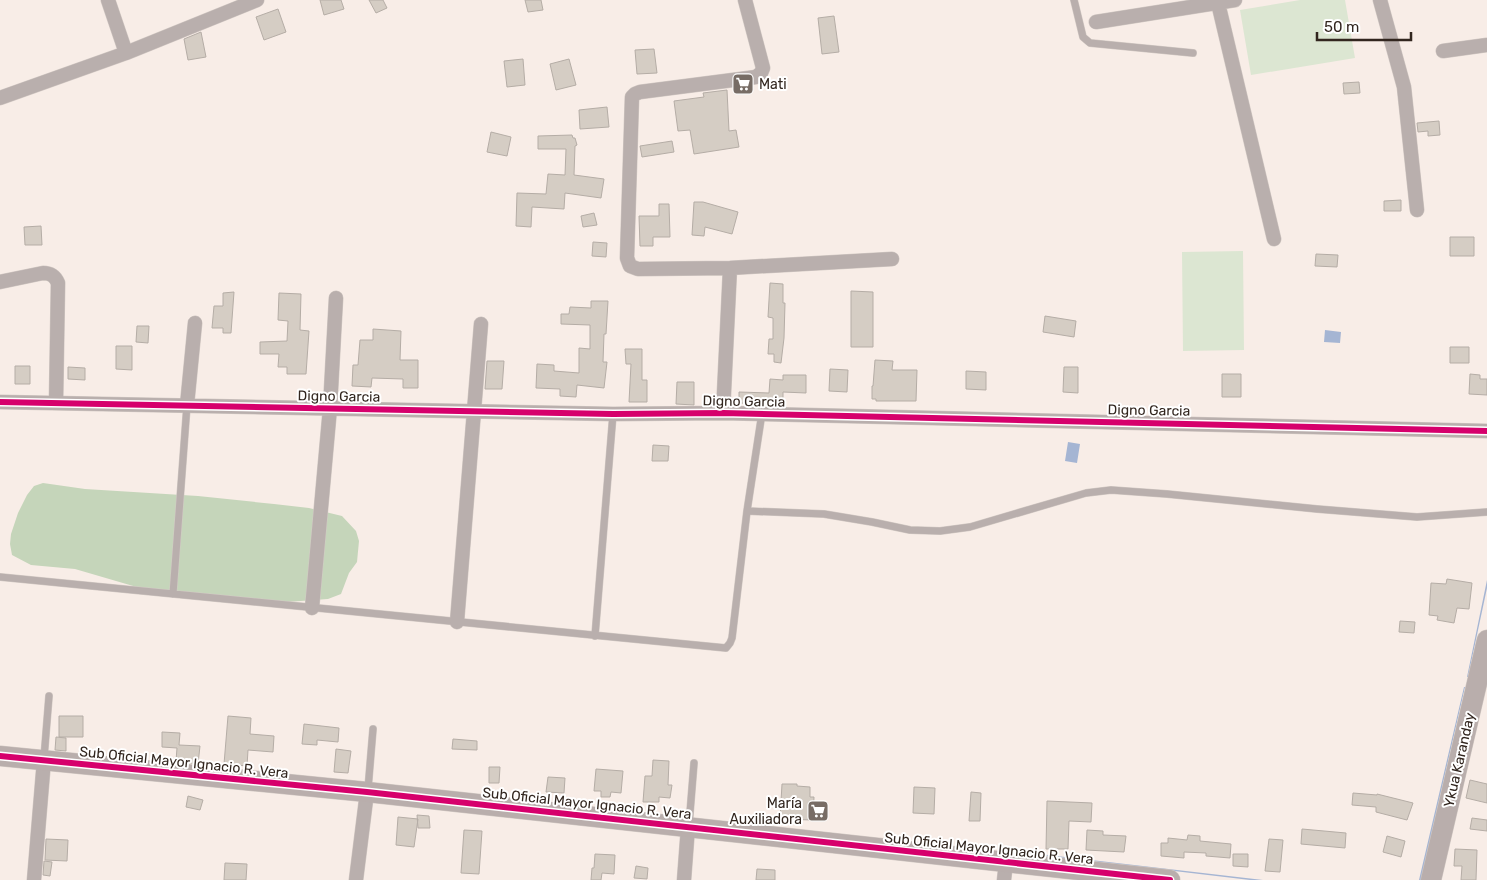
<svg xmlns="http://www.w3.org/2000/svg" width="1487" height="880" font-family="Rubik,sans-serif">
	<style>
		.green { fill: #dce6d2 }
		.forest { fill: #c5d5ba }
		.water { fill: #a5b5d3 }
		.building { fill: #d5cdc4; stroke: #b5ada6 }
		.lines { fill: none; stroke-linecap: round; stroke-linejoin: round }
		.lane-casing { stroke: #d3cac5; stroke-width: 8 }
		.street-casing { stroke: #d3cac5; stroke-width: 15 }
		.secondary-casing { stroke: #d3cac5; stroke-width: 21 }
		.lane { stroke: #b9afad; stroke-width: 7 }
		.street { stroke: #b9afad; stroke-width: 14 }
		.secondary { stroke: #b9aeac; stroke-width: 20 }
		.cycleway-casing { stroke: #fff; stroke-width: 9 }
		.cycleway { stroke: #d6006c; stroke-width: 6 }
		.labels { text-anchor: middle; stroke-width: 4; stroke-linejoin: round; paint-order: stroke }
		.poi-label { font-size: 14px; fill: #32261f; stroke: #fff; text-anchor: start }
		.street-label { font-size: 14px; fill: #32261f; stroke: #fff }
	</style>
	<rect width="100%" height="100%" fill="#f8ede7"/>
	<path class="green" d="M1300 0H1345L1355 58 1251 75 1240 10Z
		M1243 251 1244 350 1183 351 1182 252Z"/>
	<path class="forest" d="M43 483 85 489 198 496 274 504 309 508 342 516 356 531 359 541 357 562 349 573 341 594 328 599 273 603 140 588 75 569 31 565 12 555 10 544 11 534 18 513 27 495 34 486Z"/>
	<path class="water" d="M1325 330 1341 332 1340 343 1324 342Z
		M1068 442 1080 444 1077 463 1065 461Z
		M1487 580V588L1468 677H1467Z
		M1464 687H1465L1421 880H1419Z
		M1006 850 1263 880H1250L1006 851Z"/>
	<path class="building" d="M320 0H341L344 9 324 15Z
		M369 0H383L387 8 376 13Z
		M525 0H541L543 10 528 12Z
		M278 9 286 32 264 40 256 17Z
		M834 16 839 52 822 54 818 18Z
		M201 32 206 57 188 60 184 39Z
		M654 49 657 73 637 74 635 50Z
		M523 59 525 85 507 87 504 61Z
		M569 59 576 85 556 90 550 64Z
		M1359 82 1360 93 1344 94 1343 83Z
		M727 90 729 131 736 130 739 147 694 154 690 130 678 131 674 101 704 97 703 93Z
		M607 107 609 127 580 129 579 110Z
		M1439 121 1440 135 1428 136V131L1418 132 1417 123Z
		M491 132 511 137 507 156 487 152Z
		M572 135 573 138H575L577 145 575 146 574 175 604 179 601 198 565 193 564 209 532 207 531 227 516 226 517 193 546 194 548 174 565 175 566 149H538V136Z
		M672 141 674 152 642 157 640 146Z
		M1401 200V211H1384V201Z
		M694 202H703L738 212 732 234 705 227 704 236 692 235Z
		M659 204H669L670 237H653V246H640L639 216H659Z
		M594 213 597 225 583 227 581 216Z
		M41 226 42 245H25L24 227Z
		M1450 237H1474V256H1450Z
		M593 242 607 243 606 257 592 256Z
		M1316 254 1338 255 1337 267 1315 266Z
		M770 283 783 284V303H785L784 338 781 363 774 362V354H768L769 339H773V318L768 317Z
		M851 291 873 292V347H851Z
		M234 292 231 333H223V328H212L214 306H223V293Z
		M279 293 301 294 300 330 309 331 306 374H287V367H278L279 354H260V342L287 341 288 321 278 320Z
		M591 301H608L606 334H604L603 362H607L604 388 577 385 576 397 560 396V389L536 388 537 364 554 365V371L579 373V348L590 349V325L561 324V314H569L570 307 591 308Z
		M1045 316 1076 321 1074 337 1043 332Z
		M137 326H149L148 343 136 342Z
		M373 329 401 331 400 360H418V388H403V379L372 378 371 387 352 386 353 365H358L360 340H373Z
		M116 346H132V370L116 369Z
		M1450 347H1469V363H1450Z
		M625 349H642V380H647V402H629L631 364H626Z
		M875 360 893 361 892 370H917L916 401H876V399H872V386H873Z
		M487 361H504L502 389H485Z
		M15 366H30V384H15Z
		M68 367 85 368V380L68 379Z
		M1064 367H1078V393L1063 392Z
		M830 369 848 370 847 392 829 391Z
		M966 371 986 372V390L966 389Z
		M1222 374H1241V397H1222Z
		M1470 374 1480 375V379H1487V395L1469 394Z
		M783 375H806V393L783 392V404L739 403V392L769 393 770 379 783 380Z
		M677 382H694V405L676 404Z
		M653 445 669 446 668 461H652Z
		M1447 579 1472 583 1469 609 1457 608 1454 623 1437 620 1438 616 1429 615 1431 583 1446 584Z
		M1400 621 1415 622 1414 633 1399 632Z
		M59 716H83V737H59Z
		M228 716 251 718 250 734 274 736 273 752 248 750 247 766 224 764Z
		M304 724 339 728 338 742 317 740V745L302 744Z
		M162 732 180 733 179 745 200 746 198 764 176 761 177 748 162 747Z
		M56 737 66 738V751L55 750Z
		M453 739 477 741V750L452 749Z
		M336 749 351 751 348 773 334 772Z
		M653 760 669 761 668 785H672L670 798 659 797V802H643L645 776H652Z
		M489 767H500L499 783H489Z
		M596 769 623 771 621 793 611 792 610 797H601V791H594Z
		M548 777 565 778 564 793 546 792Z
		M1470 780 1487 784V803L1466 798Z
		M782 784H797V786L810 787V797H814L813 820 780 819Z
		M914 787 935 788 934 814 913 813Z
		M971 792 981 793 980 821H969Z
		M1353 793 1377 795V794L1413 803 1407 820 1376 812V807L1352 805Z
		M188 796 203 800 200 810 186 807Z
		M1047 801 1092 803 1091 822 1069 821 1068 849H1046Z
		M417 815 429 816 430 828H418Z
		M398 817 418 819 414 847 396 845Z
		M1472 818 1487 820V831L1470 829Z
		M1302 829 1346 833 1345 848 1301 844Z
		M464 830 482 831 479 874 461 873Z
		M1087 830 1103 831V835L1126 836 1124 852 1086 850Z
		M1188 835 1200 836V841L1231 844 1230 858 1206 856V853L1184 852V858L1161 856V843H1168V838L1187 840Z
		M1387 836 1405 841 1401 857 1383 852Z
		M46 839 68 840 67 861 45 860Z
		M1269 839 1283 840 1280 872 1265 871Z
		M1455 849 1477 850 1476 880H1461L1462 866H1454Z
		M595 854 615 855 614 874 602 873 601 880H591L592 868H594Z
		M1233 854H1248V867L1233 866Z
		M44 861 52 862 50 876 43 875Z
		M225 863 247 864 246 880H224Z
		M636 866 648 868 647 879 634 878Z
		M757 869 775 870V880H756Z"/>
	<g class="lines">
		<g class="lane-casing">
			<path id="lane" d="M1074 0 1083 37 1090 43 1193 53
				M747 511 824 514 872 522 910 530 940 531 970 527 1086 493 1111 490 1167 494 1317 509 1417 517 1487 512
				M0 577 726 648 730 643 732 638 747 511 762 413
				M173 594 187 405
				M595 636 613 414
				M44 758 49 696
				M368 789 373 729
				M689 825 694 763"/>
		</g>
		<g class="street-casing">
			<path id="street" d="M108 0 126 53
				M745 0 763 68 761 73 756 77 640 92 635 94 632 97 627 258 630 266 638 269 730 268 892 259
				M1380 0 1404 87 1417 210
				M1218 3 1274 239
				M1096 22 1235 0
				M1443 51 1487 45
				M0 98 126 53 257 0
				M0 282 43 273C51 273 55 276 58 283L56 403
				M0 402 613 414 723 413 1487 431
				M187 405 195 323
				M723 413 730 268
				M312 608 330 408 336 298
				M457 622 481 324
				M34 880 44 760
				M356 880 367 792
				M684 880 688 827
				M1004 880 1006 862"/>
		</g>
		<g class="secondary-casing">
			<path id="secondary" d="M0 756 367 792 1170 880
				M1431 880 1487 640"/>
		</g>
		<use href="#lane" class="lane"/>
		<use href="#street" class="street"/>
		<use href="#secondary" class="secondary"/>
		<g class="cycleway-casing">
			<path id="cycleway" d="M0 402 613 414 723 413 1487 431
				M0 756 367 792 1170 880"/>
		</g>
		<use href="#cycleway" class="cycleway"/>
	</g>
	<defs>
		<g id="supermarket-square" transform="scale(1.125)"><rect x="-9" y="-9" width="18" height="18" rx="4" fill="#776c65" stroke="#fff"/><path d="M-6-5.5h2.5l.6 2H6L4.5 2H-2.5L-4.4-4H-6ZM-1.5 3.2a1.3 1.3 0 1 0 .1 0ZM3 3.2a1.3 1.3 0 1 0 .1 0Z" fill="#fff"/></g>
	</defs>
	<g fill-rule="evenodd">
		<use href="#supermarket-square" x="743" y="84"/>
		<use href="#supermarket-square" x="818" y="811"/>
	</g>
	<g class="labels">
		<g class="poi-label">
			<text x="759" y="89">Mati</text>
			<text x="802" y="808" text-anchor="end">María<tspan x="802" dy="16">Auxiliadora</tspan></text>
		</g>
		<g class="street-label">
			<text transform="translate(339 396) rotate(1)" y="5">Digno Garcia</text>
			<text transform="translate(744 401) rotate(1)" y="5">Digno Garcia</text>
			<text transform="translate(1149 410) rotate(1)" y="5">Digno Garcia</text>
			<text transform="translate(1459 760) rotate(-77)" y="5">Ykua Karanday</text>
			<text transform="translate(184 762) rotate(6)" y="5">Sub Oficial Mayor Ignacio R. Vera</text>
			<text transform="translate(587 803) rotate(6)" y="5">Sub Oficial Mayor Ignacio R. Vera</text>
			<text transform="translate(989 848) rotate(6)" y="5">Sub Oficial Mayor Ignacio R. Vera</text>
		</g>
	</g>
	<path d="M1317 32v8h94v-8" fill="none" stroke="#32261f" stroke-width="2.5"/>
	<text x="1324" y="32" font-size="15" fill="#32261f" stroke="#ffffff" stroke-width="4" paint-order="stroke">50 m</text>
</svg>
